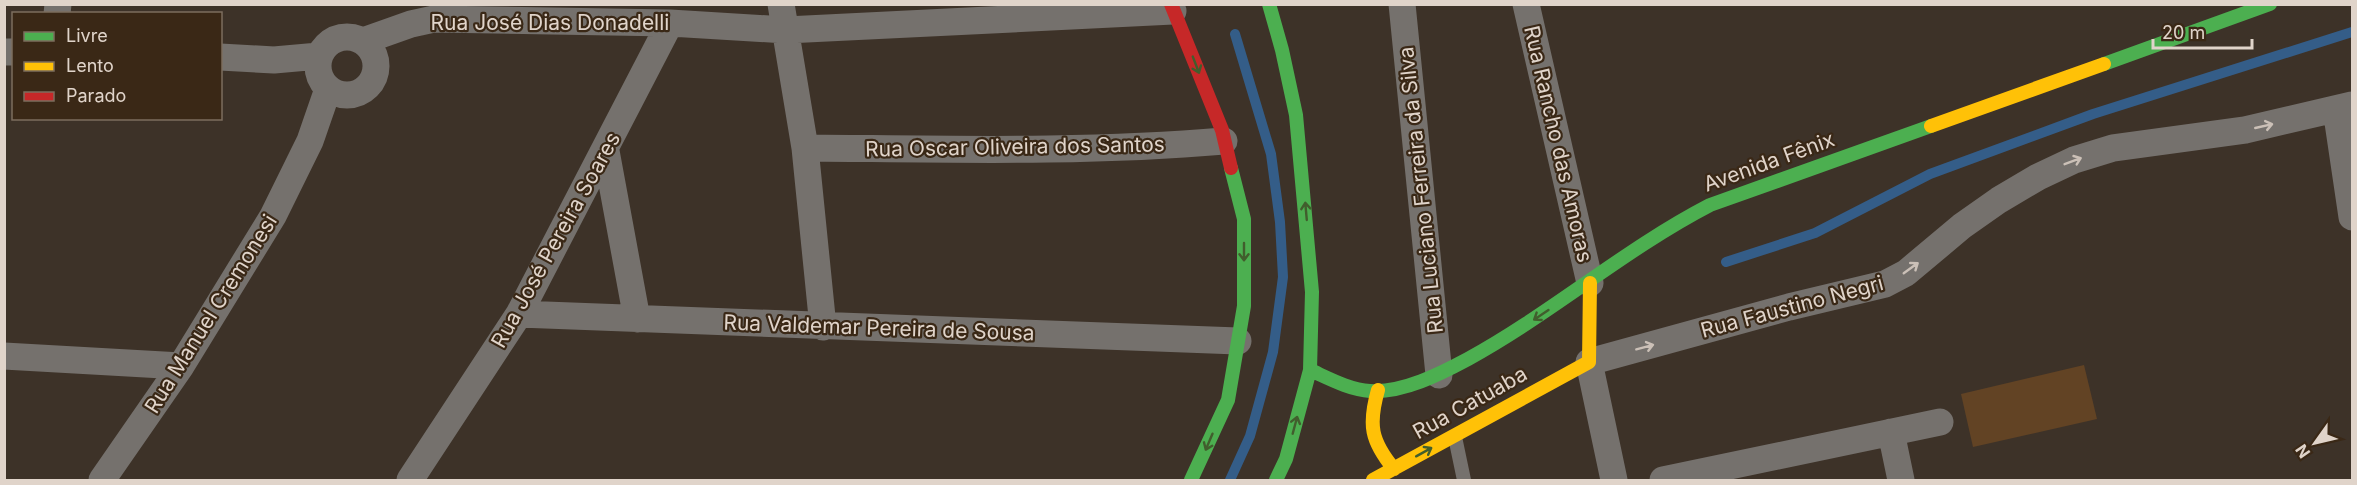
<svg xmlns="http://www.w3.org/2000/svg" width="2357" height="485" font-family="Inter,sans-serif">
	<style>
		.green { fill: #624324 }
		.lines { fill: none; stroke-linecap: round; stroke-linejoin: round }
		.stream { stroke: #345d88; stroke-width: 10 }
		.lane { stroke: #75716d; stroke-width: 14 }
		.street { stroke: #75716d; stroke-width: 27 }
		.fast { stroke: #4caf50; stroke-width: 14 }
		.slow { stroke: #ffc107; stroke-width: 14 }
		.jam { stroke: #c62828; stroke-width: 14 }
		.oneway { stroke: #415e2d }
		.oneway2 { stroke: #cbc0b7 }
		.labels { text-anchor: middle; stroke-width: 4.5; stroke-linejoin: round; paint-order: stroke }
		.street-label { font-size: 21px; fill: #e0d4ca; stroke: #3a2816 }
	</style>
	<rect width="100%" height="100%" fill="#3d3228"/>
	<path class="green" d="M2084 365 2097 419 1973 447 1961 394Z"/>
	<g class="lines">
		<path class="stream" d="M1726 262 1815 233 1930 174 2093 114 2352 32
			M1230 480 1250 436 1273 352 1283 277 1280 222 1271 154 1235 34"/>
		<path class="lane" d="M1455 437 1464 480"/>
		<path class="street" d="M781 4 805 148 823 327
			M1402 4 1439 375
			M1526 4 1590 283
			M57 14 58 4
			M318 66a29 29 0 1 1 58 0a29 29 0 1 1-58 0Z
			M363 41 411 24 434 19 670 23 786 30 1173 11
			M4 52H14
			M220 57 274 60 319 56
			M2336 109 2352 217
			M805 148C945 149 1085 153 1224 141
			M606 151 637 319
			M519 314 1238 341
			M4 356 181 366
			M1891 432 1901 480
			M102 480 181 366 273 216 310 141 328 89
			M410 480 519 314 670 23
			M1614 480 1589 362 1789 307 1885 284 1906 273 1962 226 1999 200 2038 177 2074 160 2113 148 2245 130 2352 105
			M1663 480 1940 422"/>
		<path class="fast" d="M1269 4 1282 50 1296 115 1312 292 1310 370 1286 459 1276 480
			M2104 64 2270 4
			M1310 370C1328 378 1350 390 1370 391 1403 393 1440 374 1468 359 1552 313 1625 249 1710 205L1931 126
			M1191 480 1228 400 1244 306V219L1231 168"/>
		<path class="slow" d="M1931 126 2104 64
			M1378 390C1368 425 1371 441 1394 469
			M1373 480 1589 362 1590 283"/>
		<path class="jam" d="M1171 4 1222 130 1231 168"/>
	</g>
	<defs><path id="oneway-shaft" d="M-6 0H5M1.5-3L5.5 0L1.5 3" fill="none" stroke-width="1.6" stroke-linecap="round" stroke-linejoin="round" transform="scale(1.5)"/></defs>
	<g class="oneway">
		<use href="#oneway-shaft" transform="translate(1196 65) rotate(69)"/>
		<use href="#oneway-shaft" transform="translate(1306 211) rotate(-95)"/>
		<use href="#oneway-shaft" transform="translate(1244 252) rotate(90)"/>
		<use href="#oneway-shaft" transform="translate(1541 315) rotate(146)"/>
		<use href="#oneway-shaft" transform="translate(1295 425) rotate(-75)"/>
		<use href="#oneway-shaft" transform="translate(1209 442) rotate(113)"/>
		<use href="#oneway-shaft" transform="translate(1424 452) rotate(-29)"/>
	</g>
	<g class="oneway2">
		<use href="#oneway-shaft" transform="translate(2264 126) rotate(-13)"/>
		<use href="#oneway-shaft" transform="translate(2073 161) rotate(-21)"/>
		<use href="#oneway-shaft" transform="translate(1911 268) rotate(-36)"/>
		<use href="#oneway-shaft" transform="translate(1645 347) rotate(-15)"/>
	</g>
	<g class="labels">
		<g class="street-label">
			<text x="550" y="30">Rua José Dias Donadelli</text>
			<text transform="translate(1558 144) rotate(77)" y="7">Rua Rancho das Amoras</text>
			<text transform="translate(1015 147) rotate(-1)" y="7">Rua Oscar Oliveira dos Santos</text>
			<text transform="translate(1769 162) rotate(-20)" y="7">Avenida Fênix</text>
			<text transform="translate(1421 190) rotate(-96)" y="7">Rua Luciano Ferreira da Silva</text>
			<text transform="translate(556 240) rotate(-61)" y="7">Rua José Pereira Soares</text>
			<text transform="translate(1792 307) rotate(-15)" y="7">Rua Faustino Negri</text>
			<text transform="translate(211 314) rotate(-58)" y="7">Rua Manuel Cremonesi</text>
			<text transform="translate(879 328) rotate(2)" y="7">Rua Valdemar Pereira de Sousa</text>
			<text transform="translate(1470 403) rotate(-29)" y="7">Rua Catuaba</text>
		</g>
	</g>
	<rect width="2357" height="485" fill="none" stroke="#e0d4ca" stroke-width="12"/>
	<rect x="12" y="12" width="210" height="108" fill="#3a2816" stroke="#7c6d5e" stroke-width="1.5"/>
	<rect x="24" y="32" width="30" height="9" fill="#4caf50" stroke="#7c6d5e" stroke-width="1.5"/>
	<text x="66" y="42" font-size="18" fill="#e0d4ca">Livre</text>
	<rect x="24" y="62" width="30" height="9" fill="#ffc107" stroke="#7c6d5e" stroke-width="1.5"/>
	<text x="66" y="72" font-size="18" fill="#e0d4ca">Lento</text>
	<rect x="24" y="92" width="30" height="9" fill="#c62828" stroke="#7c6d5e" stroke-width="1.5"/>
	<text x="66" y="102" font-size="18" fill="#e0d4ca">Parado</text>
	<g transform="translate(2315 443) rotate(236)" stroke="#3a2816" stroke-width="4.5" paint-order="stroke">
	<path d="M0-4.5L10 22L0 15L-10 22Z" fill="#e0d4ca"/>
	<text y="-9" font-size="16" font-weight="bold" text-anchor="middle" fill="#e0d4ca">N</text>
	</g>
	<path d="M2153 39v9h99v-9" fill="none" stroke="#e0d4ca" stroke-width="3"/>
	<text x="2162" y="39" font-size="18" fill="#e0d4ca" stroke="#3a2816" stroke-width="4.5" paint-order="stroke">20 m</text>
</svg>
